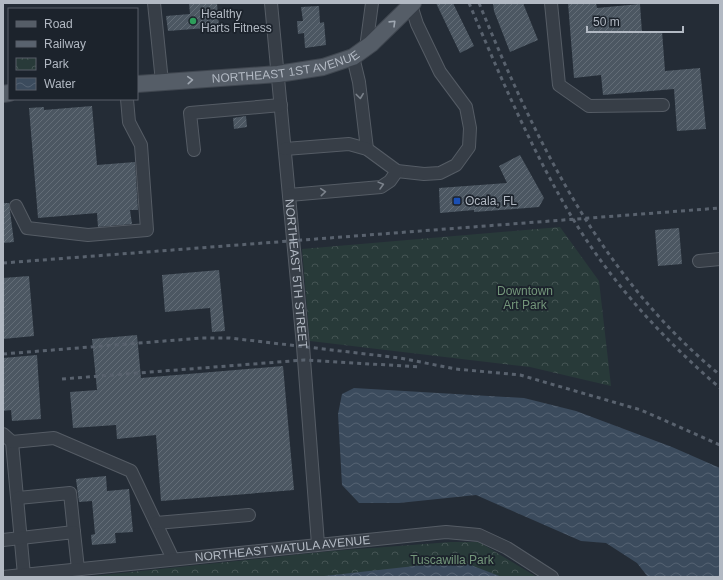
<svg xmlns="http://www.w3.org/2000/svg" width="723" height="580" font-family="Helvetica,sans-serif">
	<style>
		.park { fill: url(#park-crowns) }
		.water { fill: url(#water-waves) }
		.building { fill: url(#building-hatch) }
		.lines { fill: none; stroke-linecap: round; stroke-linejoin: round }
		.minor-casing { stroke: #555c65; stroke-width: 14 }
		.major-casing { stroke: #404750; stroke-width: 18 }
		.minor { stroke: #373e47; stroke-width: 12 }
		.major { stroke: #555d67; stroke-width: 16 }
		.rail { stroke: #59626e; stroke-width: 3; stroke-dasharray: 4 4; stroke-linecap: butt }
		.oneway { stroke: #9fa7b1 }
		.oneway2 { stroke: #7b828b }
		.leisure-dot { fill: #2e9e5b; stroke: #1c232c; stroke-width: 1.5 }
		.transit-dot { fill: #1a4fb4; stroke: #1c232c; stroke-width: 1.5 }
		.labels { text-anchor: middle; stroke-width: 3.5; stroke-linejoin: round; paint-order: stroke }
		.poi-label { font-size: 12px; fill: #b2b9c3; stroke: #1c232c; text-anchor: start }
		.street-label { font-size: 12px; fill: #b2b9c3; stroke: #1c232c }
		.park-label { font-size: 12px; fill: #73967a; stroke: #1c232c }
	</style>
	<defs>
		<pattern id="park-crowns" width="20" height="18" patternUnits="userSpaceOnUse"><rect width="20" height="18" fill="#283a39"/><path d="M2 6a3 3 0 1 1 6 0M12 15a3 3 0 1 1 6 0" fill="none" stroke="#455454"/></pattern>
		<pattern id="water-waves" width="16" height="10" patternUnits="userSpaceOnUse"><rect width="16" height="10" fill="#3b4b5d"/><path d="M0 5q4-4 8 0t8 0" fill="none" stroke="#556373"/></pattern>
		<pattern id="building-hatch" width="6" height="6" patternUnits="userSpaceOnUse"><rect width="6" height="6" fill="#4c5762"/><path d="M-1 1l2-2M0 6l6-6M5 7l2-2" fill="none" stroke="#636d77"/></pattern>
	</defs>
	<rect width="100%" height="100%" fill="#242c36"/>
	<path class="park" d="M560 227 599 281 611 386 530 367 310 341 302 249Z
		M451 542H479L537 577H83L332 551Z"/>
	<path class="water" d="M354 388 524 398 576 411 672 447 720 468V577H648L637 563 606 543 581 541 476 495 399 503H359L342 485 338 414 342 394Z
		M460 561 502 577H315Z"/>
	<path class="building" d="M189 3H217L219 27 168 31 166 16 190 14Z
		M436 3H453L474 46 460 53Z
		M493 3H523L538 40 510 52 494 11Z
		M568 3H596L597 8 640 4 642 33 662 31 665 71 700 68 706 129 677 131 674 89 603 95 601 75 574 78Z
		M319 6 320 23 324 22 326 45 305 48 304 33 298 34 297 21H303L301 7Z
		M92 106 97 165 135 162 138 210H130L132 224 98 227 97 213 38 218 29 108 44 107V110Z
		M246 116 247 127 234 129 233 118Z
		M520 155 544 198 539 207 474 212V210L440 213 439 188 507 183 499 166Z
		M3 203H9L14 242 3 243Z
		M679 228 682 264 658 266 655 230Z
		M219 270 225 331 212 332 210 308 165 312 162 275Z
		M29 276 34 336 3 339V278Z
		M137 335 141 378 283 366 294 490 161 501 156 435 117 439 116 425 73 428 70 392 97 390 92 339Z
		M37 355 41 419 12 421 11 410 3 411V358Z
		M106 476 107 491 129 489 133 532 115 533 116 543 92 545 91 535 95 534 92 501 79 502 76 479Z"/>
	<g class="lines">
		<g class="minor-casing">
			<g id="minor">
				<path d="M154 3 162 82"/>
				<path id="s1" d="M271 3 303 346 318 544"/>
				<path d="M551 3 559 85 589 106 663 105"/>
				<path d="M366 48 372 3"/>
				<path d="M353 57 359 82 367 149"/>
				<path d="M285 149 349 144 367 149 397 171 424 174 440 173 456 165 469 147 470 128 466 107 440 72 417 24 411 5"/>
				<path d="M194 150 190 113 281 105"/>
				<path d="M289 195 381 187 390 181 397 171"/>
				<path d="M16 206 27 228 88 235 147 230 141 145 129 122 127 99"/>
				<path d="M699 261 720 259"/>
				<path d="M3 434 12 442 24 575"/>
				<path d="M12 442 54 438 131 471 173 559"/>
				<path d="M18 498 70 493 74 532"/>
				<path d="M156 523 249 515"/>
				<path d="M3 540 74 532 78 569"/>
				<path id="s2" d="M3 577 446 532 479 535 507 548 552 577"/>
			</g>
		</g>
		<g class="major-casing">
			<g id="major">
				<path id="s3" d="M137 84 278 74 323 67 353 57 371 44 413 3"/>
				<path d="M3 94 9 93"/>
			</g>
		</g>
		<use href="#minor" class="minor"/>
		<use href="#major" class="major"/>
		<path class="rail" d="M469 3C500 76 532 151 573 219 612 283 663 339 720 388
			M479 3C536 142 602 278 720 375
			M3 263 720 208
			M3 354 202 338H230L400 358 456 369 520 375 641 410 720 445
			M62 379 304 360 421 367"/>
	</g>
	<defs><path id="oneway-chevron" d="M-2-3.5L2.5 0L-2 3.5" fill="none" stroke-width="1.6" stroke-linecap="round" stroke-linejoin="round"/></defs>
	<g class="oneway">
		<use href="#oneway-chevron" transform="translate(393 23) rotate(-44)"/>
		<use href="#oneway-chevron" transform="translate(190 80) rotate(-4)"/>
	</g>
	<g class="oneway2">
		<use href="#oneway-chevron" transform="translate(360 96) rotate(83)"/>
		<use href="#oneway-chevron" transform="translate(381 185) rotate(-15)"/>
		<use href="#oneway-chevron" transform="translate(323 192) rotate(-5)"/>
	</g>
	<circle class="leisure-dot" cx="193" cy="21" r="4"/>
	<rect class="transit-dot" x="453" y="197" width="8" height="8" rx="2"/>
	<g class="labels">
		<g class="poi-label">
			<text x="201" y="18">Healthy<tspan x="201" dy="14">Harts Fitness</tspan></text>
			<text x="465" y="205">Ocala, FL</text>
		</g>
		<g class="street-label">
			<text dy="4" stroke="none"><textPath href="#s3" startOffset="150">NORTHEAST 1ST AVENUE</textPath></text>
			<text dy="4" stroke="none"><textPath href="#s1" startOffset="272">NORTHEAST 5TH STREET</textPath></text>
			<text dy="4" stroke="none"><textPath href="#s2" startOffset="281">NORTHEAST WATULA AVENUE</textPath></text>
		</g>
		<g class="park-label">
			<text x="525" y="295">Downtown<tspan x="525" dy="14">Art Park</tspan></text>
			<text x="452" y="564">Tuscawilla Park</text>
		</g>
	</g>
	<rect width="723" height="580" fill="none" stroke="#b2b9c3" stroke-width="8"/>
	<rect x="8" y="8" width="130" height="92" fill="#1c232c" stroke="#585f68"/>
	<rect x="16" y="21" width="20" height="6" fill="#555d67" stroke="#585f68"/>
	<text x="44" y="28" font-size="12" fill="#b2b9c3">Road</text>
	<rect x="16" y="41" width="20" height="6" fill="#59626e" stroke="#585f68"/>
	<text x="44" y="48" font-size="12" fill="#b2b9c3">Railway</text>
	<rect x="16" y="58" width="20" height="12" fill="url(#park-crowns)" stroke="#585f68"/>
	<text x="44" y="68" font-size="12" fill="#b2b9c3">Park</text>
	<rect x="16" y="78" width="20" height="12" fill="url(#water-waves)" stroke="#585f68"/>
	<text x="44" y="88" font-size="12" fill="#b2b9c3">Water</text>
	<path d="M587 26v6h96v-6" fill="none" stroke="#b2b9c3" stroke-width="2"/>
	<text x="593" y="26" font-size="12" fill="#b2b9c3" stroke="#1c232c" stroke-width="3" paint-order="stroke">50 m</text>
</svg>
